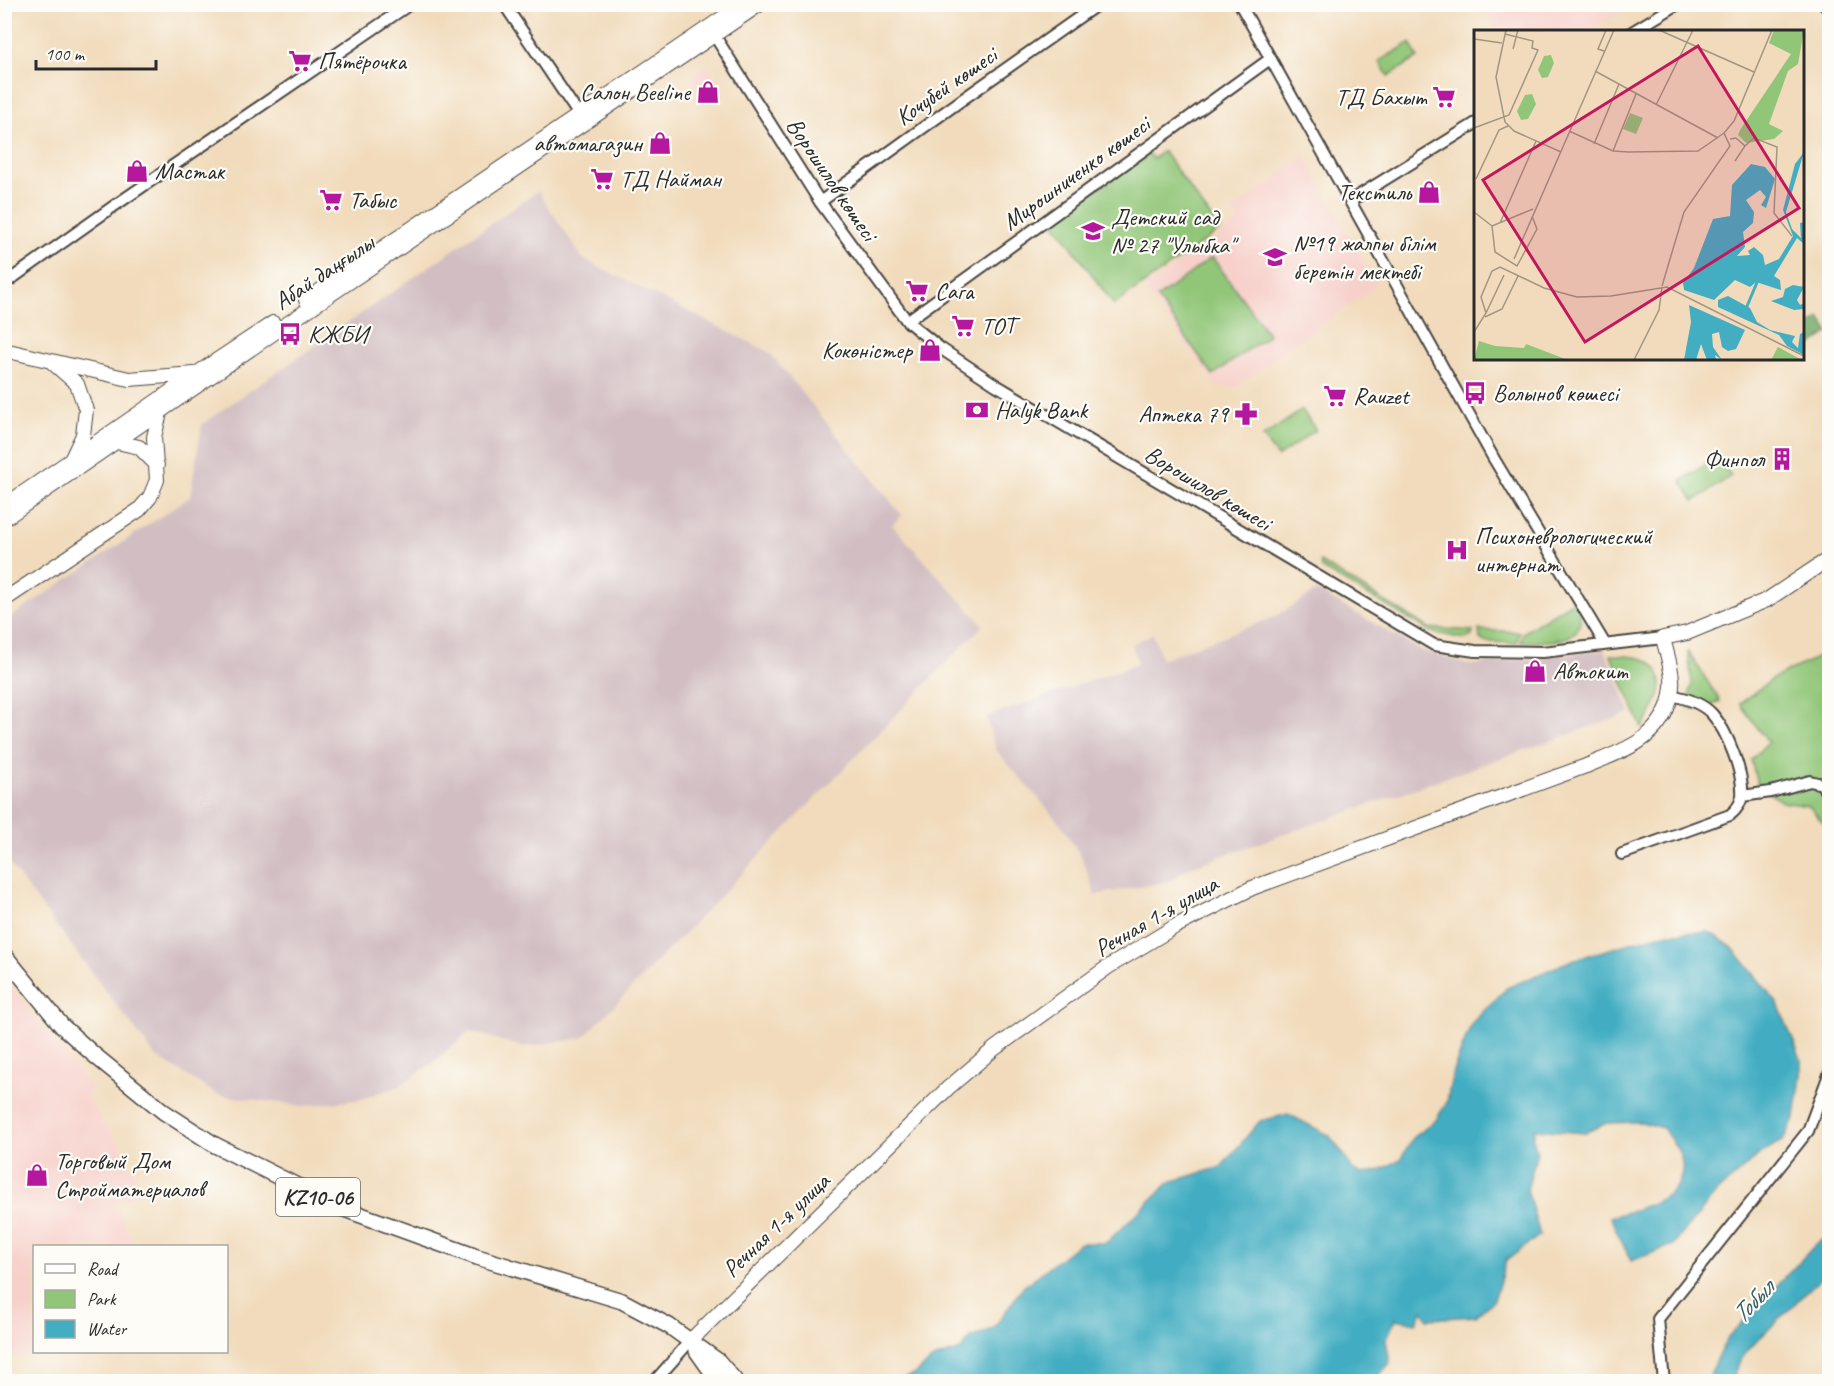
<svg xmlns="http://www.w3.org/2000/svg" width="1834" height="1386" font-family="Caveat,sans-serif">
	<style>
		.built { fill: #f7d0ca }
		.industrial { fill: #d2bec2 }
		.green { fill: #91c678; stroke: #5e7852; stroke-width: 1.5 }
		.forest { fill: #74ab68; stroke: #506b4a; stroke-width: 1.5 }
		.water { fill: #43adc2; stroke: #376c76; stroke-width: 1.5 }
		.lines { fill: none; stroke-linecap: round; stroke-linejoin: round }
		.minor-casing { stroke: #494541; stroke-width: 14 }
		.major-casing { stroke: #494541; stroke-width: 16 }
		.highway-casing { stroke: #494541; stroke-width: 18 }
		.minor { stroke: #fff; stroke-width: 10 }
		.major { stroke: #fff; stroke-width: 14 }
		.highway { stroke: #fff; stroke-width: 15 }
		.labels { text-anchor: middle; stroke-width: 4.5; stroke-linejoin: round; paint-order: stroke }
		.shield { fill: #fdfcf7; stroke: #6a6a68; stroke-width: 1.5 }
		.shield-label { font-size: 22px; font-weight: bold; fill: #2b2b2b }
		.poi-label { font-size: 24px; fill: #2b2b2b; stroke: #fdfcf7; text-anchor: start }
		.street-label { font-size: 24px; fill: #2b2b2b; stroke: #fdfcf7 }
		.water-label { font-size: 26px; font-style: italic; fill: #355f67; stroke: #fdfcf7 }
		.inset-river { fill: none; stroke: #43adc2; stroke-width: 3 }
		.inset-road { fill: none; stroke: #a29582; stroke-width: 1.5 }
		.view { fill: #c2185b; fill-opacity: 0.15; stroke: #c2185b; stroke-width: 3 }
		.inset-edge { fill: none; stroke: #2b2b2b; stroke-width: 3 }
	</style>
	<rect width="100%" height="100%" fill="#fdfcf7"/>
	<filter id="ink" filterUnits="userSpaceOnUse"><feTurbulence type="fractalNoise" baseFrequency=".0167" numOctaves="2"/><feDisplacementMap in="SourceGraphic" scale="12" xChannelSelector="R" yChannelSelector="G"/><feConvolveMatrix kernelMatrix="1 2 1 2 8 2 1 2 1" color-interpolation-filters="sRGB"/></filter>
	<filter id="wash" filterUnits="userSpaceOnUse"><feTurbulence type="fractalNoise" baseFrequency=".008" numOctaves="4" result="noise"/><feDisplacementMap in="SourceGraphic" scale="24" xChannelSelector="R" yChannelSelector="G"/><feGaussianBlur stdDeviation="1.35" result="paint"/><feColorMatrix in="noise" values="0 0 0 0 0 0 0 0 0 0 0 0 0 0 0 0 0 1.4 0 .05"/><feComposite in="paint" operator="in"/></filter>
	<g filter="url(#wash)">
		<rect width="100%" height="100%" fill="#f1dbbc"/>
		<path class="built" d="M1481 5H1633L1587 32 1497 31Z
			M707 66 725 93 716 99 706 83 697 89 690 77Z
			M1305 157 1377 285 1236 387 1217 386 1144 288 1239 221 1232 211Z
			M5 979 93 1090 86 1097 121 1146 142 1192 115 1203 135 1246H34V1352H44L5 1359Z"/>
		<path class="industrial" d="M538 191 583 259 769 352 902 515 892 525 983 625 583 1038 522 1047 469 1031 435 1061 400 1086 358 1100 303 1106 218 1095 155 1056 5 858V621L190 497 202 424Z
			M1317 591 1421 650 1469 665 1605 650 1630 713 1188 868 1170 881 1095 895 1084 862 1063 827 996 750 986 717 1138 664 1132 644 1153 634 1162 659 1275 617Z"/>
		<path class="green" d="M1410 43 1418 58 1388 76 1379 61Z
			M1163 151 1220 230 1114 305 1053 221 1148 153 1153 159Z
			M1212 257 1269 335 1213 375 1157 298Z
			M1302 410 1316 430 1277 457 1263 437Z
			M1718 456 1731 476 1694 501 1681 481Z
			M1320 562 1429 628 1473 631 1472 636 1465 639 1431 632 1321 568Z
			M1575 600C1595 645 1551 641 1520 642L1524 632Z
			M1479 630 1520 632 1516 643 1485 642 1480 639Z
			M1688 651 1720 701C1710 706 1698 714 1687 706L1692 684Z
			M1829 652V830L1809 806 1782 802 1757 783 1751 760 1768 742 1740 704 1774 678Z
			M1611 655C1622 656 1638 655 1648 661 1674 678 1655 709 1642 728Z"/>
		<path class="forest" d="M1820 318 1829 332 1803 351V330Z"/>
		<path class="water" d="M1709 932 1732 947 1778 1004 1801 1059V1077L1795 1117 1783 1141 1762 1152 1716 1193 1673 1245 1631 1261 1610 1217C1638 1209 1692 1199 1681 1157 1678 1147 1668 1137 1663 1128L1641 1122 1607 1123 1584 1133 1535 1129 1533 1139 1537 1152 1527 1190 1540 1235 1506 1261 1494 1300 1476 1316 1428 1319 1423 1310 1416 1323 1396 1319 1386 1340 1390 1363 1374 1381H894L914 1375 933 1359 961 1350 971 1338 994 1328 1023 1287 1080 1243H1106L1170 1182 1221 1167 1260 1121 1288 1114 1329 1135 1344 1155 1352 1169 1363 1174 1380 1170 1400 1160 1413 1138 1436 1120 1447 1102 1453 1071 1472 1023 1507 988 1572 960 1651 937 1669 933Z
			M1829 1235V1271C1810 1287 1794 1305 1776 1322 1759 1340 1737 1356 1732 1381H1709L1713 1366 1727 1339 1815 1245Z"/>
	</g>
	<g filter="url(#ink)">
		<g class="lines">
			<g class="minor-casing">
				<path id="minor" d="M504 4 583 121
					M1240 4 1494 459 1605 644
					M1824 4 1830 11
					M711 30 820 202 907 321 940 348 996 385 1434 645 1475 651 1543 652 1663 638
					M1632 32 1678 4
					M1350 201 1476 123
					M820 202 963 99 1098 4
					M4 284 114 206 410 4
					M907 321 1270 59
					M1742 796 1771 792 1810 781 1822 784 1830 800
					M1622 854 1730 815C1736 810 1741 804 1742 796 1744 773 1727 731 1712 714 1702 703 1686 698 1671 695
					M654 1382 690 1341
					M1664 1382 1658 1319 1808 1131 1830 1072"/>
			</g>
			<g class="major-casing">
				<path id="major" d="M306 300 743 4
					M4 350 129 379 194 374
					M53 363 77 384 86 410 83 435 72 458
					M117 442 139 447 157 465
					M4 506 196 374 273 323
					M4 519 278 330 760 4
					M4 600 139 510 150 497 157 480 154 437 160 413
					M690 1341 948 1088 994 1049 1108 967 1176 926 1252 888 1586 766C1620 752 1657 741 1669 703 1671 695 1673 687 1672 679 1671 665 1666 651 1663 638L1687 633 1767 600 1830 558"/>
			</g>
			<g class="highway-casing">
				<path id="highway" d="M4 955 62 1026 93 1054 164 1112 215 1145 339 1207 477 1257 622 1301 669 1326 718 1361 736 1382
					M697 1351 719 1382"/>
			</g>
			<use href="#minor" class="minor"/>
			<use href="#major" class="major"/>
			<use href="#highway" class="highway"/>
		</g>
	</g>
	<defs>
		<g id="supermarket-bare" transform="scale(1.8)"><path d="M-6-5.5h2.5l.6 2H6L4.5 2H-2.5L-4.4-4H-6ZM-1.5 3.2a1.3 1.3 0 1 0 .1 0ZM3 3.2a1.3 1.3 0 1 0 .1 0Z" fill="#b5179e" stroke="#fdfcf7" stroke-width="2.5" paint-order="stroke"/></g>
		<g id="shop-bare" transform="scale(1.8)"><path d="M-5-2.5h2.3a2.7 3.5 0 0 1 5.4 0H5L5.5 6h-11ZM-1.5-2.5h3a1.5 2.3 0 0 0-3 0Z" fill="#b5179e" stroke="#fdfcf7" stroke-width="2.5" paint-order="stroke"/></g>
		<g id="school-bare" transform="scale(1.8)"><path d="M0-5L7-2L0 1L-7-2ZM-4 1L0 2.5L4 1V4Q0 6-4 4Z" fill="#b5179e" stroke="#fdfcf7" stroke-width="2.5" paint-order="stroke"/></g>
		<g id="bus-bare" transform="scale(1.8)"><path d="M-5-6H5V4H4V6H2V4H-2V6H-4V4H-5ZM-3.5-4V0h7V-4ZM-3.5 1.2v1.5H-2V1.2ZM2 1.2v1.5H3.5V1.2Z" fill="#b5179e" stroke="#fdfcf7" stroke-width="2.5" paint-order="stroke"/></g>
		<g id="bank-bare" transform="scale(1.8)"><path d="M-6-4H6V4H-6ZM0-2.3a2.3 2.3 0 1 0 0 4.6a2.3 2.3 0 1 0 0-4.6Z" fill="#b5179e" stroke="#fdfcf7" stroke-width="2.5" paint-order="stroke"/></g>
		<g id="pharmacy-bare" transform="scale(1.8)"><path d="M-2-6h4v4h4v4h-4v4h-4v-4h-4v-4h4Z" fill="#b5179e" stroke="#fdfcf7" stroke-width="2.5" paint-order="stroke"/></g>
		<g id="building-bare" transform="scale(1.8)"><path d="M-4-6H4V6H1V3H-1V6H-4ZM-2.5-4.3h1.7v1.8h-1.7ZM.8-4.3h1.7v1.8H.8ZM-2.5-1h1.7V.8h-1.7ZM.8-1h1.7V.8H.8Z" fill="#b5179e" stroke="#fdfcf7" stroke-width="2.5" paint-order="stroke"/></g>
		<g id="hospital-bare" transform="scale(1.8)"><path d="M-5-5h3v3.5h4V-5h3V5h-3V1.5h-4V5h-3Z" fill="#b5179e" stroke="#fdfcf7" stroke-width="2.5" paint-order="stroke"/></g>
	</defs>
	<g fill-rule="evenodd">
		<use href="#supermarket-bare" x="300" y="61"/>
		<use href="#shop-bare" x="708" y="92"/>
		<use href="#supermarket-bare" x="1444" y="97"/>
		<use href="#shop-bare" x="660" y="143"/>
		<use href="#shop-bare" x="137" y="171"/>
		<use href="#supermarket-bare" x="602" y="179"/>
		<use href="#shop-bare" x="1429" y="192"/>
		<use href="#supermarket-bare" x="331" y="200"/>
		<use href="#school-bare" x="1093" y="231"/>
		<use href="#school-bare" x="1275" y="257"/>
		<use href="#supermarket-bare" x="917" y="291"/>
		<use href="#supermarket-bare" x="963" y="326"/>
		<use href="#bus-bare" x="290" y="334"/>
		<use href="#shop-bare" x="930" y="350"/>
		<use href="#bus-bare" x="1475" y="393"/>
		<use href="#supermarket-bare" x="1335" y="396"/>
		<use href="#bank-bare" x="977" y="410"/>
		<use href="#pharmacy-bare" x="1246" y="414"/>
		<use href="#building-bare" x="1782" y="459"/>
		<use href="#hospital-bare" x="1457" y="550"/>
		<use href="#shop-bare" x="1535" y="671"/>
		<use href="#shop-bare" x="37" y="1175"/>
	</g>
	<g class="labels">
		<rect class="shield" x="276" y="1178" width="84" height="38" rx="4.5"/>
		<g class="shield-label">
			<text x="318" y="1205">KZ10-06</text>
		</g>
		<g class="poi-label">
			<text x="318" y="69">Пятёрочка</text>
			<text x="690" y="100" text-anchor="end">Cалон Beeline</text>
			<text x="1426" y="105" text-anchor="end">ТД Бахыт</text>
			<text x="642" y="151" text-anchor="end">автомагазин</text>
			<text x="155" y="179">Мастак</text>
			<text x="620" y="187">ТД Найман</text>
			<text x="1411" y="200" text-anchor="end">Текстиль</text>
			<text x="349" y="208">Табыс</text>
			<text x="1111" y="225">Детский сад<tspan x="1111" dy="28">№ 27 "Улыбка"</tspan></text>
			<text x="1293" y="251">№19 жалпы білім<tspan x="1293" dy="28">беретін мектебі</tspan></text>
			<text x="935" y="299">Сага</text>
			<text x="981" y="334">ТОТ</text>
			<text x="308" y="342">КЖБИ</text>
			<text x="912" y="358" text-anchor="end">Кокөністер</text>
			<text x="1493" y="401">Волынов көшесі</text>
			<text x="1353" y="404">Rauzet</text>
			<text x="995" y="418">Halyk Bank</text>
			<text x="1228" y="422" text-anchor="end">Аптека 79</text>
			<text x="1764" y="467" text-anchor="end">Финпол</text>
			<text x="1475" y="544">Психоневрологический<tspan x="1475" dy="28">интернат</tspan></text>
			<text x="1553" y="679">Автокит</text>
			<text x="55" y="1169">Торговый Дом<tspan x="55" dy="28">Стройматериалов</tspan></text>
		</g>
		<g class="street-label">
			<text transform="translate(946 86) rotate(-35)" y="8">Кочубей көшесі</text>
			<text transform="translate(1076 173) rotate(-36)" y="8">Мирошниченко көшесі</text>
			<text transform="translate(832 179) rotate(56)" y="8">Ворошилов көшесі</text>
			<text transform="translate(324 272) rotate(-34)" y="8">Абай даңғылы</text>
			<text transform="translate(1208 488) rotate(31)" y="8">Ворошилов көшесі</text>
			<text transform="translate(1156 916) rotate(-30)" y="8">Речная 1-я улица</text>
			<text transform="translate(776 1225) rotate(-44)" y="8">Речная 1-я улица</text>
		</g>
		<g class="water-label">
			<text transform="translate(1752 1301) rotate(-47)" y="9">Тобыл</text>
		</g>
	</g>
	<g transform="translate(1474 30)">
		<rect width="330" height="330" fill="#f1dbbc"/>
		<path d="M300 0H330L324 34 314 41 295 94 309 101 300 109 272 113 264 105 266 100 317 24 295 13ZM77 25 80 33 74 47 68 48 64 40 70 26ZM58 64 62 74 54 89 47 90 43 81 51 65ZM156 83 169 88 162 104 149 99ZM5 311 21 316 50 318 52 314 94 330H0ZM304 317 328 330H297Z" fill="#91c678"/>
		<path d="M330 122 312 182 318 199 327 208 326 193 330 192V214L323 208 300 246 306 250 307 260 282 252 276 257 261 250 240 270 210 260 209 253 220 238 239 189 256 186 258 155 277 134 291 137 301 149 292 178 287 175 292 167 286 160 272 170 280 182 279 193 269 202 271 217 263 226 276 225 274 221 280 217 289 225 291 235 305 229 319 206 309 180 321 134ZM319 255 330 257 323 270 326 275 330 273V279L320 280 297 271 309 267 311 259ZM254 266 276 278 283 292 296 300 321 306 318 312 324 318 326 304 330 302V325L313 316 305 305 244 277V270ZM215 275 271 300 262 319 254 321 248 317 245 302 238 304 239 317 248 330 241 325 242 330H233L227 314 222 330H210L217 292Z" fill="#43adc2"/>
		<path class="inset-river" d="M271 281 284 250"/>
		<path class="inset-road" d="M32 0 22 47 31 92 40 101 87 122M185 0 280 42M0 9 28 13M39 19 44 0M130 21 124 19 132 0M121 41 244 108M182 75 219 0M0 98 35 85 64 20 58 18 59 11 31 4M95 101 139 121 154 122 224 121 250 103M256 109 262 108 271 116 261 131M120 114 145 54M271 116 280 108 303 117 300 183 318 206M139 121 162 64M2 149 25 100 34 96M0 182 18 196M26 193 62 111M18 196 21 222 43 236 63 199 58 186M18 196 59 179M40 229 140 0M188 256 210 182 256 116 250 103 260 91 298 0M12 283 30 245M11 287 28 279 44 246M0 302 12 283 7 267 18 241 26 237 70 258 103 267 137 266 193 257 330 326M160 330 185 280 188 257"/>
		<path class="view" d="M224 16 325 178 111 312 9 150Z"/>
		<rect width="330" height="330" class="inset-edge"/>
	</g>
	<rect width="1834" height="1386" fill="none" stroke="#fdfcf7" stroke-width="24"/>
	<rect x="33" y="1245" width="195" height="108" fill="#fdfcf7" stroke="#a9a8a5" stroke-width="1.5"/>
	<rect x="45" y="1264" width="30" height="9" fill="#ffffff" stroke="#a9a8a5" stroke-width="1.5"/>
	<text x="87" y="1275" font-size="18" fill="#2b2b2b">Road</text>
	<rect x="45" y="1290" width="30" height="18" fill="#91c678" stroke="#a9a8a5" stroke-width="1.5"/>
	<text x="87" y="1305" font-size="18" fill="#2b2b2b">Park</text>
	<rect x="45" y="1320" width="30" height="18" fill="#43adc2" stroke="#a9a8a5" stroke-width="1.5"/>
	<text x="87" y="1335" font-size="18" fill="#2b2b2b">Water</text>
	<path d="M36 60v9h120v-9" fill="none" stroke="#2b2b2b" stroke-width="3"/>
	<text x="45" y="60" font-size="18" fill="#2b2b2b" stroke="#fdfcf7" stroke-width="4.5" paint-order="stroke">100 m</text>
</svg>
